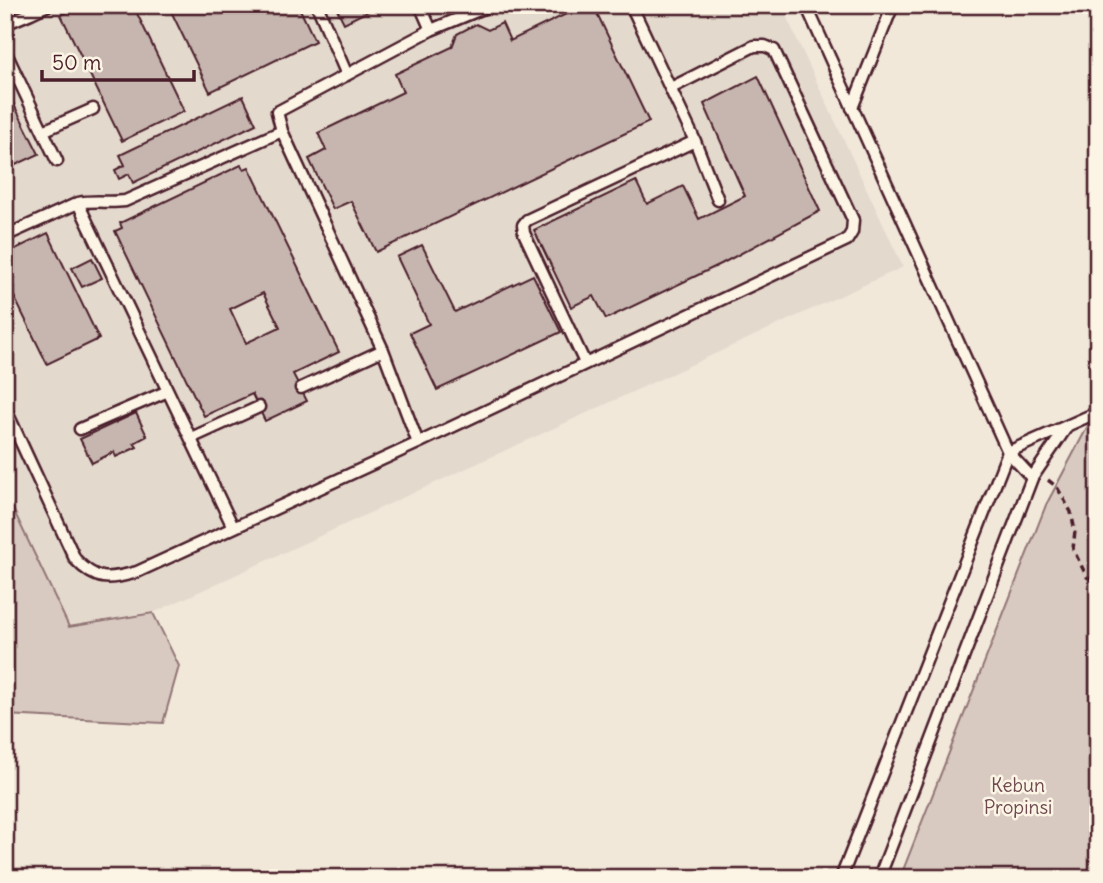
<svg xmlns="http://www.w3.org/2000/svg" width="1103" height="883" font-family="Delius,sans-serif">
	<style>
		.built { fill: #e4d9cd }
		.green { fill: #d8cac0; stroke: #917476; stroke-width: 2 }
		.building { fill: #c7b6af; stroke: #4a1f2b; stroke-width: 2; fill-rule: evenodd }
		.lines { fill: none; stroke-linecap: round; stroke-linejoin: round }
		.service-casing { stroke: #4a1f2b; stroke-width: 15 }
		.path { stroke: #4a1f2b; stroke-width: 3.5; stroke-dasharray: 7 5; stroke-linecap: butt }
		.service { stroke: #fcf5e5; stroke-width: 10 }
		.labels { text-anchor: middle; stroke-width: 5; stroke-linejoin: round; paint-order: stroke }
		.park-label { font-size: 19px; fill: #6e4a50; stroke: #fcf5e5 }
	</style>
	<rect width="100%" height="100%" fill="#f1e8da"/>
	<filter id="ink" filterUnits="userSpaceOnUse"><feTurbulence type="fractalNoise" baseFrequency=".0143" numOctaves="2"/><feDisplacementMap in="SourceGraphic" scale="14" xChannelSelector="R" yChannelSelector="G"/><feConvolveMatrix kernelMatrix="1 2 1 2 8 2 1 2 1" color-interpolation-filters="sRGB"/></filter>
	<g filter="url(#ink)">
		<path class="built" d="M5 5H781L903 267 153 613 69 627 5 492Z"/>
		<path class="green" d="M1098 407V878H900L1046 505Z
			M5 492 69 627 153 613 179 666 163 723 5 715Z"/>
		<path class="building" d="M82 5H100L102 11 113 5H133L184 111 122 141 61 15Z
			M168 5H298L315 41 210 92Z
			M335 5H380L344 23Z
			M585 5H593L649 122 376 252 351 201 333 209 309 159 326 150 318 133 403 92 395 74 452 47 457 34 476 24 488 30 502 23 510 41Z
			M758 76 820 211 721 264 606 319 594 296 571 307 534 230 636 181 647 204 683 186 699 219 745 196 704 104Z
			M5 87 39 154 5 170Z
			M243 96 256 124 133 183 129 174 119 179 115 170 125 165 120 155Z
			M241 165 244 169 249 167 339 352 293 374 307 401 265 421 252 394 204 416 115 231 122 228 120 223ZM263 293 280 327 246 343 230 309Z
			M48 233 99 339 47 364 5 278V254Z
			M422 245 455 312 533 275 561 332 437 390 410 333 429 324 397 257Z
			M92 258 102 278 82 287 72 268Z
			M136 413 147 436 134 443 137 447 116 457 114 452 92 463 80 439Z"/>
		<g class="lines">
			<g class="service-casing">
				<path id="service" d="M317 5 347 75
					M420 5 431 30
					M631 5 695 141 718 200
					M806 5 1008 452 1032 478
					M31 13 48 5
					M5 24 31 13 27 5
					M5 51 57 161
					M852 108 893 5
					M43 131 93 109
					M78 203C94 200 109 203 125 201L282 131
					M5 236 78 203 233 527
					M585 363 524 233 523 225 527 220 695 141
					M301 388 383 350
					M5 408 75 559C96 582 108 580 137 572L418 443 847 240 852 232 853 220 774 50 765 46H754L671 88
					M80 429 168 391
					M191 438 259 407
					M418 443 383 350 282 131 277 112 431 30 491 5
					M841 878 1008 452 1098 412
					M879 878 1032 478 1066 428"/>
			</g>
			<path class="path" d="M1048 480 1057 487 1071 512 1075 531 1073 549 1087 577 1098 581"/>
			<use href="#service" class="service"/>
		</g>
	</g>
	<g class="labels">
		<g class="park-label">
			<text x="1018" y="792">Kebun<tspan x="1018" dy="22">Propinsi</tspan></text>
		</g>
	</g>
	<rect width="1103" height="883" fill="none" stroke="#fcf5e5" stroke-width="28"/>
	<rect x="14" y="14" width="1075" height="855" fill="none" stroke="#4a1f2b" stroke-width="2.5" filter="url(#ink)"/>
	<path d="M42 70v10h152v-10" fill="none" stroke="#4a1f2b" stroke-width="3.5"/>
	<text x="52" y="70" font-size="21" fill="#4a1f2b" stroke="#fcf5e5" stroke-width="5" paint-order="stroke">50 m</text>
</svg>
